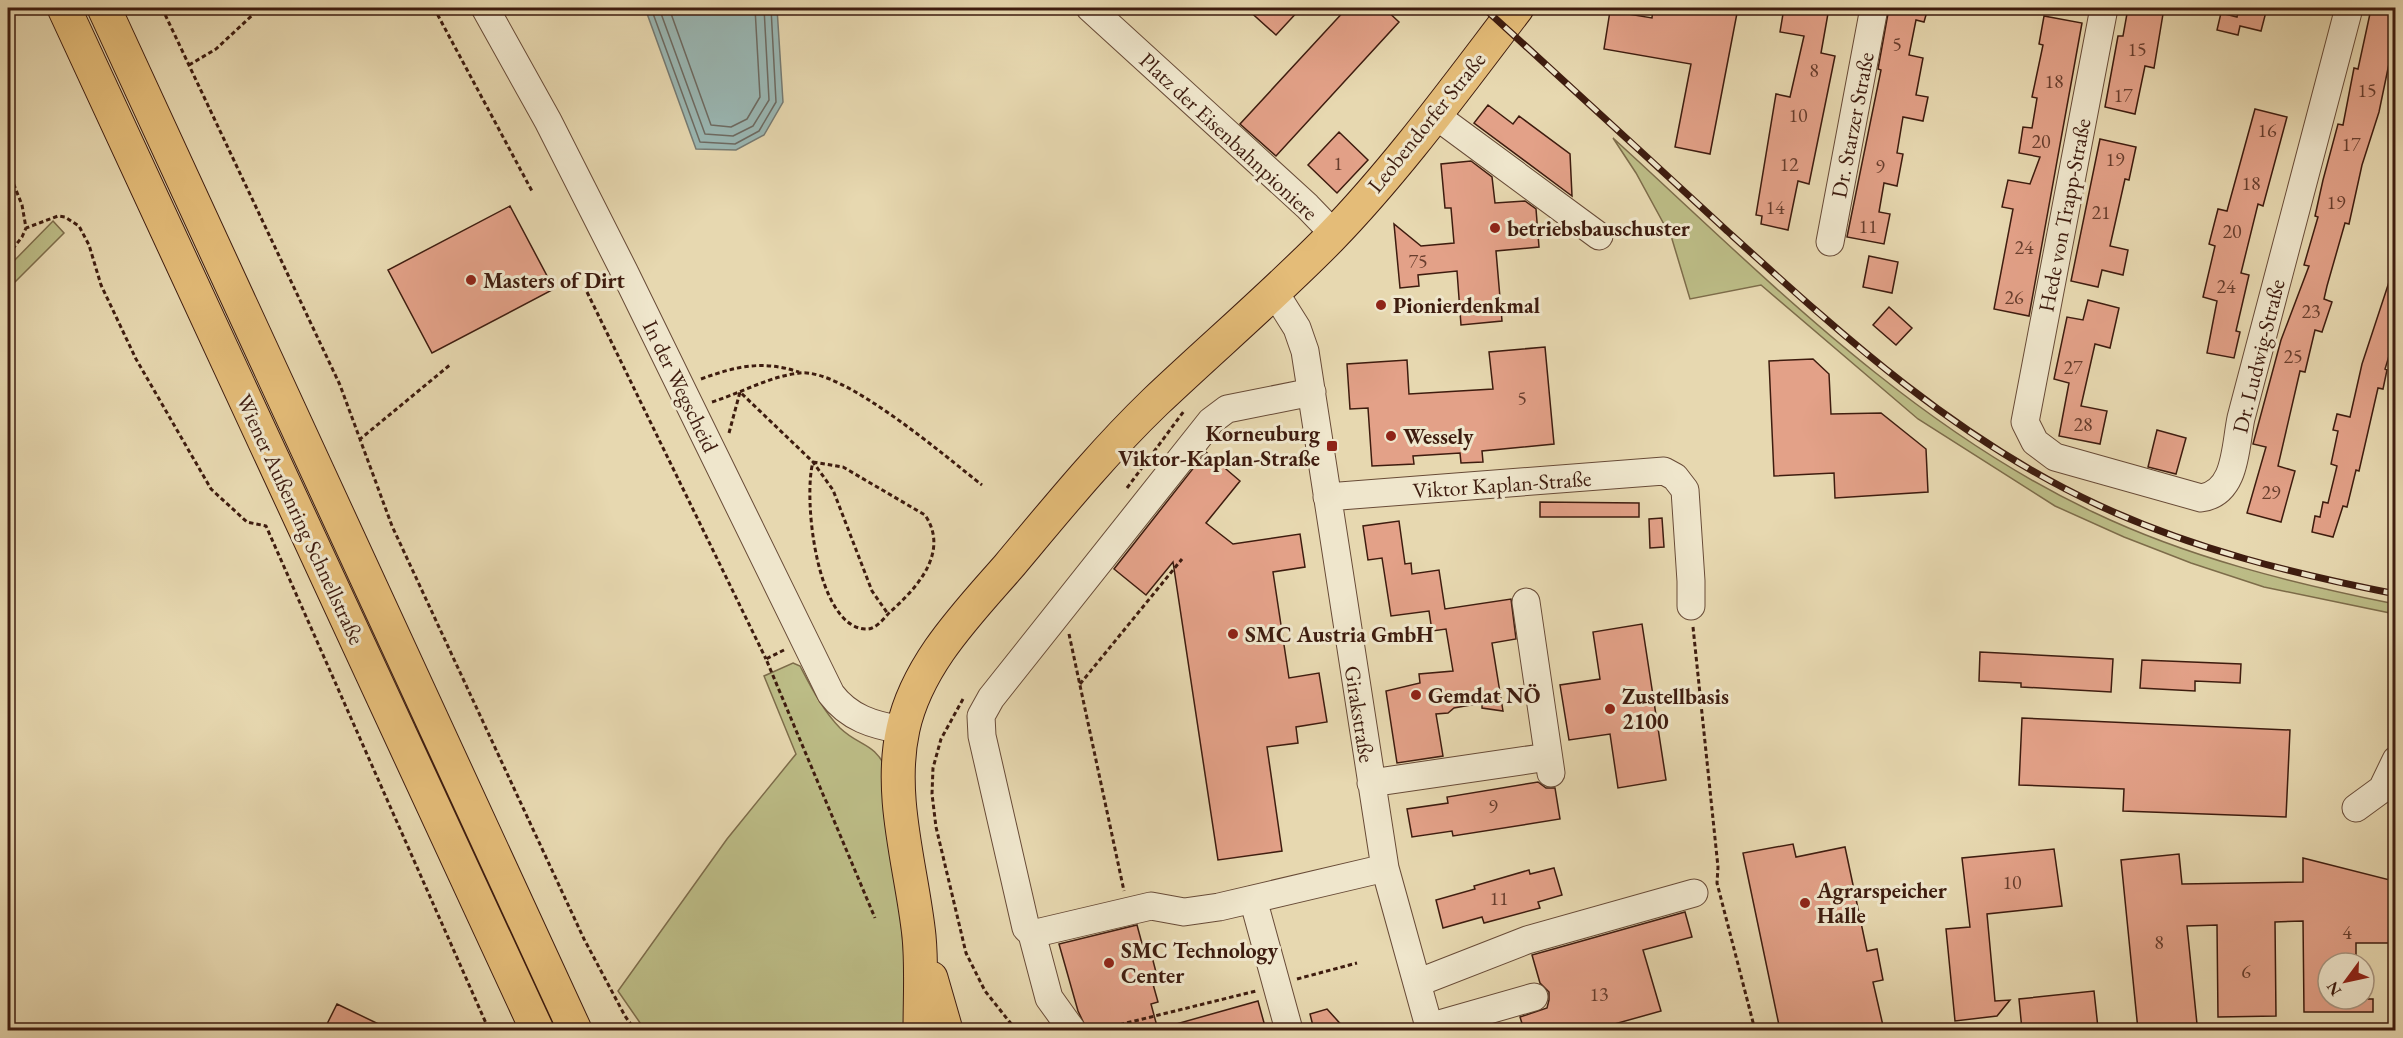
<svg xmlns="http://www.w3.org/2000/svg" width="2403" height="1038" font-family="'EB Garamond',serif">
	<style>
		.green { fill: #bcbc86; stroke: #7d6c4a; stroke-width: 1.5 }
		.water { fill: #9ab8b5; stroke: #757a73; stroke-width: 1.5 }
		.lines { fill: none; stroke-linecap: round; stroke-linejoin: round }
		.shore { stroke: #6c6a62; stroke-width: 1.5 }
		.building { fill: #e3a188; stroke: #3e1c0f; stroke-width: 1.5 }
		.minor-casing { stroke: #684b37; stroke-width: 29 }
		.major-casing { stroke: #3e1c0f; stroke-width: 35 }
		.highway-casing { stroke: #3e1c0f; stroke-width: 35 }
		.path { stroke: #3e1c0f; stroke-width: 3; stroke-dasharray: 4.5 3; stroke-linecap: butt }
		.minor { stroke: #efe6cc; stroke-width: 27 }
		.major { stroke: #e4bc78; stroke-width: 33 }
		.highway { stroke: #e4bc78; stroke-width: 33 }
		.rail-casing { stroke: #3e1c0f; stroke-width: 7 }
		.rail { stroke: #efe6cc; stroke-width: 4.5; stroke-dasharray: 14; stroke-linecap: butt }
		.poi-dot { fill: #8f2418; stroke: #efe6cc; stroke-width: 2 }
		.labels { text-anchor: middle; stroke-width: 6; stroke-linejoin: round; paint-order: stroke }
		.number-label { font-size: 20px; fill: #673d2d }
		.street-label { font-size: 22px; fill: #3e1c0f; stroke: #efe6cc }
		.poi-label { font-size: 22px; font-weight: bold; fill: #3e1c0f; stroke: #efe6cc; text-anchor: start }
	</style>
	<rect width="100%" height="100%" fill="#e7d8b0"/>
	<filter id="stains"><feTurbulence type="fractalNoise" baseFrequency=".00333" numOctaves="4"/><feColorMatrix values="0 0 0 0 .2 0 0 0 0 .09 0 0 0 0 .02 0 0 0 .5 -.17"/></filter>
	<radialGradient id="worn" r=".72"><stop offset=".6" stop-color="#630" stop-opacity="0"/><stop offset="1" stop-color="#630" stop-opacity=".3"/></radialGradient>
	<path class="green" d="M1613 138C1763 275 1907 424 2093 512 2189 558 2292 583 2395 604V614L2264 587 2191 563 2124 537 2055 506 1918 419 1761 285 1690 299 1672 239 1636 173Z
		M53 221 64 233 8 289V267Z
		M793 663 800 666C811 687 823 711 840 728 860 747 874 742 887 770L911 1030H645L618 991 727 839 796 754 764 676Z"/>
	<path class="water" d="M645 8H777L783 102 764 135 736 150 696 149Z"/>
	<g class="lines">
		<path class="shore" d="M651 8 700 142 735 144 759 131 776 102 771 8
			M659 8 705 134 733 136 753 126 769 100 764 8
			M669 8 711 125 731 127 747 119 760 97 755 8"/>
	</g>
	<path class="building" d="M1246 8H1301L1276 35Z
		M1347 8H1384L1399 22 1276 156 1240 124Z
		M1653 8H1738L1710 154 1675 147 1691 64 1604 49 1610 11 1652 18Z
		M1784 8H1829L1821 53 1835 56 1809 184 1798 181 1788 230 1761 224 1762 216 1756 215 1776 94 1790 97 1804 36 1780 32Z
		M1889 8H1928L1924 22 1916 20 1909 55 1923 58 1916 95 1928 97 1923 121 1903 117 1897 153 1903 154 1897 186 1884 183 1879 212 1890 214 1884 244 1847 237 1881 70 1878 69Z
		M2128 8H2164L2154 68 2145 66 2135 114 2105 107 2118 36H2123Z
		M2239 8H2267L2261 31 2240 26 2238 35 2217 30 2221 13 2237 17Z
		M2371 9 2396 15V55L2391 54 2379 112 2362 165 2349 224 2345 223 2327 286 2324 299 2332 302 2322 332 2315 330 2305 372 2300 371 2278 466 2295 471 2281 522 2247 513 2266 447 2253 444 2281 340 2309 266 2304 265 2318 217 2315 216 2323 180 2338 124 2343 125 2354 68 2358 69Z
		M2044 16 2082 23 2029 316 1994 309 2013 209 2002 207 2008 180 2030 184 2040 157 2019 153 2023 127 2032 128 2037 98 2032 97 2043 45 2039 44Z
		M1488 105 1513 124 1519 116 1570 154 1572 196 1474 123Z
		M2255 109 2287 117 2263 206 2258 204 2241 273 2249 275 2236 331 2240 332 2234 358 2207 353 2217 301 2203 297 2215 246 2209 244 2218 209 2227 211Z
		M1339 132 1368 160 1337 193 1308 165Z
		M2100 139 2136 147 2129 180 2125 179 2110 246 2128 250 2123 275 2102 270 2098 287 2071 281Z
		M1471 161 1492 177 1495 203 1525 201 1536 209 1539 247 1496 251 1502 321 1461 325 1457 271 1418 275 1419 286 1400 288 1394 224 1421 246 1454 243 1451 208H1445L1441 164Z
		M510 206 554 289 432 353 388 270Z
		M1869 256 1898 262 1892 293 1863 287Z
		M2393 270 2396 271V333L2385 369 2387 370 2383 389 2378 388 2359 471 2356 470 2347 507 2343 506 2333 537 2312 532 2315 516 2320 517 2323 502 2328 503 2337 466 2331 464 2338 431 2333 430 2337 414 2350 417 2362 364Z
		M2088 300 2119 308 2110 348 2095 344 2081 406 2107 411 2100 444 2059 436 2069 383 2054 379 2067 317 2083 320Z
		M1889 307 1912 328 1896 345 1873 325Z
		M1545 347 1554 444 1482 451 1483 462 1461 463 1460 453 1413 456 1414 464 1372 466 1368 408 1350 409 1347 364 1407 360 1409 394 1493 389 1489 352Z
		M1813 359 1829 374 1831 414 1881 413 1926 449 1928 492 1835 498 1834 473 1774 476 1769 361Z
		M2157 430 2186 438 2176 474 2148 467Z
		M1206 452 1240 481 1206 523 1233 544 1300 534 1305 567 1273 572 1289 678 1319 673 1327 722 1296 727 1298 743 1267 747 1282 851 1218 860 1173 562 1146 595 1114 569Z
		M1540 502 1639 503V517H1540Z
		M1662 518 1664 547 1650 548 1649 519Z
		M1399 521 1405 564 1411 563 1412 574 1439 570 1445 609 1511 599 1516 639 1492 643 1503 711 1482 708V703L1454 708 1448 713 1436 714 1443 756 1397 763 1386 691 1420 683 1419 674 1453 671 1446 629 1432 631 1429 611 1391 616 1382 558 1368 560 1363 526Z
		M1642 624 1666 780 1618 788 1610 734 1569 740 1560 685 1600 679 1593 632Z
		M1980 652 2113 659 2111 692 2021 687V683L1979 681Z
		M2142 660 2241 664 2240 683 2195 681V691L2140 688Z
		M2022 718 2290 730 2286 817 2123 811 2124 789 2019 785Z
		M1538 782 1546 788H1555L1560 819 1453 836 1452 831 1412 837 1407 809 1448 803 1447 797Z
		M1793 844 1796 857 1845 847 1867 951 1877 949 1883 980 1873 982 1884 1030H1780L1743 853Z
		M2054 849 2062 906 1987 914 1995 1001 2010 1000 1997 1016 1955 1021 1946 929 1970 927 1962 858Z
		M2179 854 2182 884 2303 882V858L2390 880 2392 943H2356V963H2328V999H2373V1012H2304L2303 921 2275 922 2276 1016 2218 1017 2217 925 2187 926 2197 1024 2138 1030 2121 860Z
		M1554 868 1562 895 1538 902 1540 908 1484 923 1482 917 1443 928 1436 900 1475 889 1474 886 1529 870 1530 874Z
		M1685 912 1692 937 1643 950 1661 1011 1593 1030H1524L1520 1017 1547 1008 1549 1000V992L1540 983 1532 955Z
		M1137 925 1144 951 1150 949 1157 976 1151 977 1158 1002 1151 1004 1158 1030H1087L1078 1011 1059 944Z
		M2094 991 2098 1028 2022 1030 2019 999Z
		M1258 1001 1266 1030H1170L1169 1026Z
		M337 1004 391 1030H324Z
		M1327 1009 1346 1030H1314L1310 1014Z"/>
	<g class="lines">
		<g class="minor-casing">
			<path id="minor" d="M485 8 548 121 625 273 831 694C849 718 873 725 902 730
				M1090 8 1307 206 1334 234
				M2104 8 2025 422 2035 442 2055 457 2201 498C2237 493 2235 446 2241 418L2349 8
				M1435 115 1599 236
				M1830 242 1874 8
				M1275 293 1297 328 1305 351 1385 868 1430 1030
				M1312 392 1227 409 1211 421 991 698 981 716 982 736 1026 928 1032 934 1151 906 1184 912 1219 907 1385 868
				M1327 497 1664 471 1675 477 1685 490 1691 581V606
				M1526 602 1551 773
				M1371 783 1548 757
				M2356 808 2382 789 2396 760
				M1253 899 1289 1030
				M1032 934 1049 998 1072 1030
				M1417 983 1527 940 1694 893
				M1429 1027 1534 997"/>
		</g>
		<g class="major-casing">
			<path id="major" d="M931 978 946 1030
				M920 1030C920 999 922 967 919 936 912 869 888 797 903 729 917 665 966 615 1008 567 1055 511 1102 453 1155 402 1213 347 1274 295 1330 238 1398 168 1458 85 1517 8"/>
		</g>
		<g class="highway-casing">
			<path id="highway" d="M64 8 537 1030
				M104 8 575 1030"/>
		</g>
		<path class="path" d="M162 8 340 385 392 526 584 939 625 1016 635 1030
			M434 8 533 193
			M189 65 216 49 260 8
			M8 170 22 205 26 228 58 216 65 217 79 226 89 245 101 285 136 359 211 489 247 522 266 526 489 1030
			M8 255 22 237 26 228
			M587 292 766 659
			M701 379C737 366 762 360 799 372
			M712 402C741 393 770 376 800 373 843 368 946 457 982 485
			M729 433 740 392 813 462 833 490 872 591 888 614
			M359 440 451 364
			M813 462 843 467 925 515C950 552 917 588 890 612 883 619 876 630 865 629 816 626 803 497 813 462Z
			M1127 488 1184 411
			M1693 627 1718 867 1717 883 1755 1030
			M1069 634 1124 891
			M784 650 766 659 875 918
			M1080 684 1182 559
			M963 699 941 739 933 768 932 794 936 827 966 953 985 991 1016 1030
			M1297 979 1357 963
			M1098 1030 1256 991"/>
		<use href="#minor" class="minor"/>
		<use href="#major" class="major"/>
		<use href="#highway" class="highway"/>
		<g class="rail-casing">
			<path id="rail" d="M1484 8C1564 81 1645 155 1725 229 1842 335 1954 438 2098 505 2193 549 2294 574 2396 594"/>
		</g>
		<use href="#rail" class="rail"/>
	</g>
	<g class="poi-dot">
		<circle cx="1495" cy="228" r="6"/>
		<circle cx="471" cy="280" r="6"/>
		<circle cx="1381" cy="305" r="6"/>
		<circle cx="1391" cy="436" r="6"/>
		<rect x="1326" y="440" width="12" height="12" rx="3"/>
		<circle cx="1233" cy="634" r="6"/>
		<circle cx="1416" cy="695" r="6"/>
		<circle cx="1610" cy="709" r="6"/>
		<circle cx="1805" cy="903" r="6"/>
		<circle cx="1109" cy="963" r="6"/>
	</g>
	<g class="labels">
		<g class="number-label">
			<text x="1897" y="51">5</text>
			<text x="2137" y="56">15</text>
			<text x="1814" y="77">8</text>
			<text x="2054" y="88">18</text>
			<text x="2367" y="97">15</text>
			<text x="2123" y="102">17</text>
			<text x="1798" y="122">10</text>
			<text x="2267" y="137">16</text>
			<text x="2041" y="148">20</text>
			<text x="2351" y="151">17</text>
			<text x="2115" y="166">19</text>
			<text x="1338" y="170">1</text>
			<text x="1789" y="171">12</text>
			<text x="1880" y="173">9</text>
			<text x="2251" y="190">18</text>
			<text x="2336" y="209">19</text>
			<text x="1775" y="214">14</text>
			<text x="2101" y="219">21</text>
			<text x="1868" y="233">11</text>
			<text x="2232" y="238">20</text>
			<text x="2024" y="254">24</text>
			<text x="1418" y="268">75</text>
			<text x="2226" y="293">24</text>
			<text x="2014" y="304">26</text>
			<text x="2311" y="318">23</text>
			<text x="2293" y="363">25</text>
			<text x="2073" y="374">27</text>
			<text x="1522" y="405">5</text>
			<text x="2083" y="431">28</text>
			<text x="2271" y="499">29</text>
			<text x="1493" y="813">9</text>
			<text x="2012" y="889">10</text>
			<text x="1499" y="905">11</text>
			<text x="2347" y="939">4</text>
			<text x="2159" y="949">8</text>
			<text x="2246" y="978">6</text>
			<text x="1599" y="1001">13</text>
		</g>
		<g class="street-label">
			<text transform="translate(1426 122) rotate(-51)" y="8">Leobendorfer Straße</text>
			<text transform="translate(1852 125) rotate(-79)" y="8">Dr. Starzer Straße</text>
			<text transform="translate(1229 136) rotate(43)" y="8">Platz der Eisenbahnpioniere</text>
			<text transform="translate(2064 215) rotate(-79)" y="8">Hede von Trapp-Straße</text>
			<text transform="translate(2258 356) rotate(-76)" y="8">Dr. Ludwig-Straße</text>
			<text transform="translate(681 386) rotate(64)" y="8">In der Wegscheid</text>
			<text transform="translate(1502 484) rotate(-4)" y="8">Viktor Kaplan-Straße</text>
			<text transform="translate(301 519) rotate(65)" y="8">Wiener Außenring Schnellstraße</text>
			<text transform="translate(1360 714) rotate(81)" y="8">Girakstraße</text>
		</g>
		<g class="poi-label">
			<text x="1507" y="236">betriebsbauschuster</text>
			<text x="483" y="288">Masters of Dirt</text>
			<text x="1393" y="313">Pionierdenkmal</text>
			<text x="1320" y="441" text-anchor="end">Korneuburg<tspan x="1320" dy="25">Viktor-Kaplan-Straße</tspan></text>
			<text x="1403" y="444">Wessely</text>
			<text x="1245" y="642">SMC Austria GmbH</text>
			<text x="1428" y="703">Gemdat NÖ</text>
			<text x="1622" y="704">Zustellbasis<tspan x="1622" dy="25">2100</tspan></text>
			<text x="1817" y="898">Agrarspeicher<tspan x="1817" dy="25">Halle</tspan></text>
			<text x="1121" y="958">SMC Technology<tspan x="1121" dy="25">Center</tspan></text>
		</g>
	</g>
	<rect width="2403" height="1038" fill="none" stroke="#e7d8b0" stroke-width="30"/>
	<rect x="9" y="9" width="2385" height="1020" fill="none" stroke="#3e1c0f" stroke-width="3"/>
	<rect x="15" y="15" width="2373" height="1008" fill="none" stroke="#3e1c0f" stroke-width="1.5"/>
	<g transform="translate(2346 981) rotate(237)"><circle r="28" fill="#efe6cc" stroke="#a89580" stroke-width="1.5"/>
	<path d="M0-4.5L10 22L0 15L-10 22Z" fill="#8f2418"/>
	<text y="-9" font-size="16" font-weight="bold" text-anchor="middle" fill="#3e1c0f">N</text>
	</g>
	<rect width="100%" height="100%" filter="url(#stains)"/>
	<rect width="100%" height="100%" fill="url(#worn)"/>
</svg>
